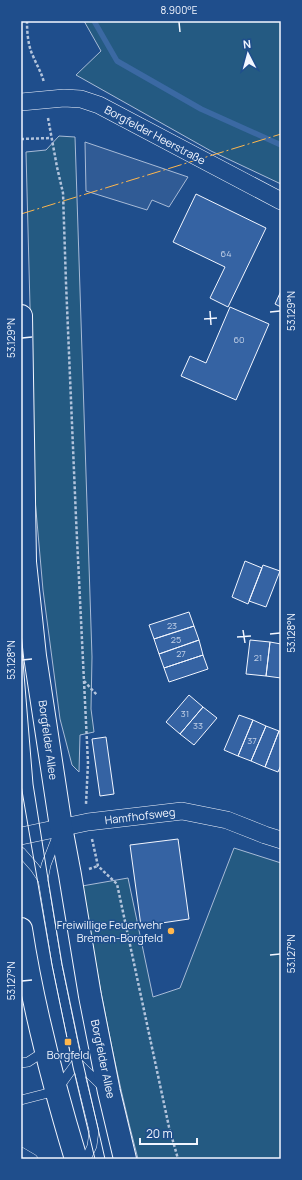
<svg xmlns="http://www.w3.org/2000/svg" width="302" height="1180" font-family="Manrope,sans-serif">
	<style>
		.green { fill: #245a82; stroke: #a8bbd7 }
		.parking { fill: #305b95; stroke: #a8bbd7 }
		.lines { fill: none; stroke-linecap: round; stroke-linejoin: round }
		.stream { stroke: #3b69a3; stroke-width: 5.5 }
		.building { fill: #3563a3; stroke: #f2f6ff }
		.lane-casing { stroke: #f2f6ff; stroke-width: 10 }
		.street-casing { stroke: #f2f6ff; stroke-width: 18 }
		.secondary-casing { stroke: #f2f6ff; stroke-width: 24 }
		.path { stroke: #b3c4dc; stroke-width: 2.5; stroke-dasharray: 3 2; stroke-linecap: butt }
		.lane { stroke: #1f4e8c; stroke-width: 9 }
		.street { stroke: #1f4e8c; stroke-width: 17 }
		.secondary { stroke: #1f4e8c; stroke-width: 22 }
		.tram { stroke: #f2f6ff; stroke-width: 1 }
		.power { stroke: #ffb74d; stroke-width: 1; stroke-dasharray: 14 3 2 3; stroke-linecap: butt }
		.ticks { fill: none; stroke: #f2f6ff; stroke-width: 1.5 }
		.poi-dot { fill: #ffb74d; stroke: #1f4e8c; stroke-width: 1.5 }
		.labels { text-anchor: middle; stroke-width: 3; stroke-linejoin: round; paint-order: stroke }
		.number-label { font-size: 9px; fill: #c3d1e8 }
		.street-label { font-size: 11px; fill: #f2f6ff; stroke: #1f4e8c }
		.poi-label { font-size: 11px; fill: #f2f6ff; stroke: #1f4e8c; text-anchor: end }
		.neatline { fill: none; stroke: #f2f6ff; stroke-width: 1.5 }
		.ticks-label { font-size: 10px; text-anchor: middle; fill: #f2f6ff }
	</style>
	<rect width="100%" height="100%" fill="#1f4e8c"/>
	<path class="green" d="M84 21H281V184L211 151 76 75 101 51Z
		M59 136 75 137 92 657 91 709 94 732 80 735 79 772 72 765 60 719 43 590 35 499 26 152 46 150Z
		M234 848 281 863V1159H138C114 1069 98 978 82 886L128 878 153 997 180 988Z"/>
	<path class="parking" d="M85 142 188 177 169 207 152 200 147 210 86 191Z"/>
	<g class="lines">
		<path class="stream" d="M94 21 117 61 201 109 281 145"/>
	</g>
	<path class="building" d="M196 194 266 228 228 307 210 298 225 267 173 242Z
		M281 291V307L275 304Z
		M230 307 269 324 236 400 181 376 190 356 206 363Z
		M245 561 262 568 248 604 232 597Z
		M263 565 280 571 266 607 249 601Z
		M189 612 194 626 154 639 149 625Z
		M194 626 199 640 159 654 154 639Z
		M199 640 203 655 164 668 159 654Z
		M250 640 270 642 266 676 246 674Z
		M270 642 281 644V678L266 676Z
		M203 655 208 669 169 682 164 668Z
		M189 695 203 707 180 734 166 722Z
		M203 707 217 718 194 745 180 734Z
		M239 715 253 720 238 756 224 750Z
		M253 720 266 726 251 761 238 756Z
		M266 726 279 731 265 767 251 761Z
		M279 731 281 732V765L278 772 265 767Z
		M106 737 114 794 100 796 92 739Z
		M178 839 189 919 141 926 130 845Z"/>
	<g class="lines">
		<g class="lane-casing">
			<path id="lane" d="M58 834 46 865 43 880 57 965 77 1062 94 1131 92 1146 87 1157 82 1159
				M21 852 35 868 43 880
				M77 1062 103 1087
				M21 1063 28 1062 45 1051
				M21 1100 56 1091 77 1062
				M21 1152 33 1159"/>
		</g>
		<g class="street-casing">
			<path id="street" d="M21 102 64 98 81 99 99 105 281 201
				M21 836 88 822 182 811 227 820 265 835 281 840"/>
		</g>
		<g class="secondary-casing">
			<path id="secondary" d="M21 316 25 562 35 656 61 827 70 875 90 996 109 1092 125 1159
				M21 929C33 1007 53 1083 76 1159"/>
		</g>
		<path class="path" d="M27 21C27 32 28 46 33 56 37 66 42 73 44 83
			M48 118 57 167 63 193 66 283 76 518 88 763 86 804
			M21 139 51 138
			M84 681 97 695
			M92 839 98 866 117 884 169 1127 178 1159
			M89 869 98 866"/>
		<use href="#lane" class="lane"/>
		<use href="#street" class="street"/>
		<use href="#secondary" class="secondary"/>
		<path class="tram" d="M21 637 33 784 48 879 62 964 78 1041 105 1159
			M21 785 52 965 73 1067 95 1159"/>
		<path class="power" d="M21 214 281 134"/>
	</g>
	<path class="ticks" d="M179 22 180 32M210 311 211 325M270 312 280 311M204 319 217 318M22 338 32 337M243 630 245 643M270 634 280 633M237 637 251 636M22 660 32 659M270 955 280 954M22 981 32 980"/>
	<g class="poi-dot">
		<circle cx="171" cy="931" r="4"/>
		<rect x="64" y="1038" width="8" height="8" rx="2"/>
	</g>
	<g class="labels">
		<g class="number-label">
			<text x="226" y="257">64</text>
			<text x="239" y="343">60</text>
			<text x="172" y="629">23</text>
			<text x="176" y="643">25</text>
			<text x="181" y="657">27</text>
			<text x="258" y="661">21</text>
			<text x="185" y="717">31</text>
			<text x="198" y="729">33</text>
			<text x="252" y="744">37</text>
		</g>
		<g class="street-label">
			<text transform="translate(155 135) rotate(28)" y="4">Borgfelder Heerstraße</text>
			<text transform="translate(48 740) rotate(82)" y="4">Borgfelder Allee</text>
			<text transform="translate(140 816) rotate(-7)" y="4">Hamfhofsweg</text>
			<text transform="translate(103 1059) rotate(78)" y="4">Borgfelder Allee</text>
		</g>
		<g class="poi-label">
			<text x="163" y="929">Freiwillige Feuerwehr<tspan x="163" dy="13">Bremen-Borgfeld</tspan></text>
			<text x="68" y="1059" text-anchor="middle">Borgfeld</text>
		</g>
	</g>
	<rect width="302" height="1180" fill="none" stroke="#1f4e8c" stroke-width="44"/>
	<g transform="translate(248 54) rotate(354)" stroke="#1f4e8c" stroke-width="3" paint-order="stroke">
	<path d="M0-3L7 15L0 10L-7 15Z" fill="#f2f6ff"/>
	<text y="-6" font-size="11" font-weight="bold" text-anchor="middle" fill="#f2f6ff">N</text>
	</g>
	<path d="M140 1138v6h57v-6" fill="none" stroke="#f2f6ff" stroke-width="2"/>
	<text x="146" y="1138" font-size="12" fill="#f2f6ff" stroke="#1f4e8c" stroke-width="3" paint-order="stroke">20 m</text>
	<rect x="22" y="22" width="258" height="1136" class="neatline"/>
	<g class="ticks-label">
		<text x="179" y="14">8.900°E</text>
		<text transform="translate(291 311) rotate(-90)" y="4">53.129°N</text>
		<text transform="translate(11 338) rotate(-90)" y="4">53.129°N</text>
		<text transform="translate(291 633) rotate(-90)" y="4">53.128°N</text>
		<text transform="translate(11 660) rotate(-90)" y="4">53.128°N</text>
		<text transform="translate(291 954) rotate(-90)" y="4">53.127°N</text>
		<text transform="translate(11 981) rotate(-90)" y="4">53.127°N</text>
	</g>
</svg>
